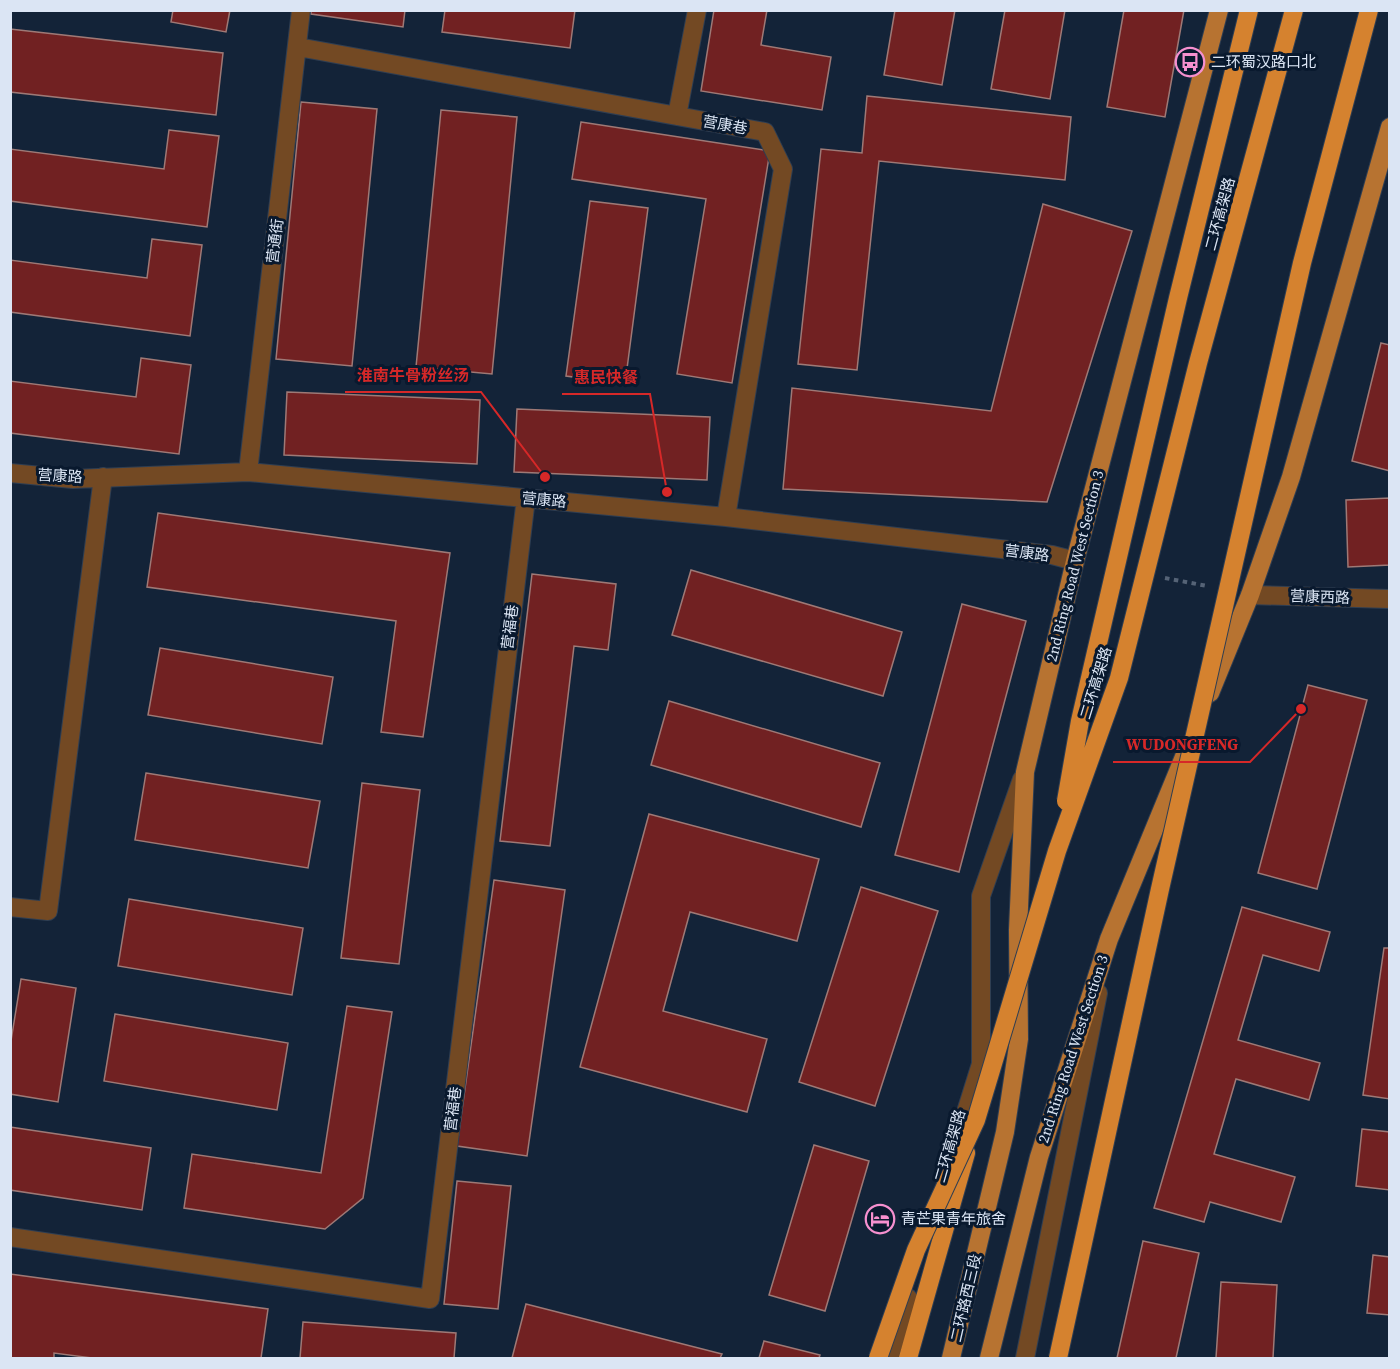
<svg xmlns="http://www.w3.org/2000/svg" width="1400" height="1369" font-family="'Source Serif 4','Noto Sans SC',serif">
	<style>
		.building { fill: #712122; stroke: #9e7976; stroke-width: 1.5 }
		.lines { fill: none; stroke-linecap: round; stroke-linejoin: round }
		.minor-casing { stroke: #2f3e52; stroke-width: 20 }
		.major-casing { stroke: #2f3e52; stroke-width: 20 }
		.highway-casing { stroke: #2f3e52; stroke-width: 20 }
		.path { stroke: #556376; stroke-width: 4; stroke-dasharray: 4.5 4.5; stroke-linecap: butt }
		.minor { stroke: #734923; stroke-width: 18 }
		.major { stroke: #b77331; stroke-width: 18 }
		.highway { stroke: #d5822f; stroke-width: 18 }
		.highway-bridge-casing { stroke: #2f3e52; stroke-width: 20; stroke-linecap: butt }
		.highway-bridge { stroke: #d5822f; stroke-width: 18 }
		.labels { text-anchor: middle; stroke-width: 6; stroke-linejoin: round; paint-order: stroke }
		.poi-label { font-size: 15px; fill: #dbe5f4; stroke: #09192e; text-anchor: start }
		.street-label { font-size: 15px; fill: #dbe5f4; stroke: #09192e }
		.leader { fill: none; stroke: #d62828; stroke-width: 2 }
		.callout-dot { fill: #d62828; stroke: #09192e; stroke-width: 2 }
		.callout-label { font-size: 16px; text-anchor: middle; font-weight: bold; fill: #d62828; stroke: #09192e; stroke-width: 6; stroke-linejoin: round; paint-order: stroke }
	</style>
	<rect width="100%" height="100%" fill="#132338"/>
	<path class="building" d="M173 10H230L226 32 171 22Z
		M311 10H405L403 27 311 14Z
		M445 10H575L570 48 442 32Z
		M714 10H767L761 45 831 57 822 110 701 91Z
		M895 10H955L942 85 884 75Z
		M1005 10H1065L1050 99 991 89Z
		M1124 10H1184L1165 117 1107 107Z
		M10 29 223 53 216 115 10 92Z
		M867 96 1071 117 1065 180 879 161 857 370 798 364 821 149 862 153Z
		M301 102 377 109 352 366 276 359Z
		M441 110 517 117 492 374 416 367Z
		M581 122 770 151 732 383 677 374 706 199 572 179Z
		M169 130 219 136 207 227 10 201V149L164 169Z
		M590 201 648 208 625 384 566 376Z
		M1043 204 1132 231 1047 502 783 489 792 388 991 411Z
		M152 239 202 245 190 336 10 312V260L147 278Z
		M1381 343 1390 345V471L1352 461Z
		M141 358 191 365 179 454 10 433V381L136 397Z
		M287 392 480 400 477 464 284 455Z
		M517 409 710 417 707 480 514 472Z
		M1390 498V565L1348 567 1346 500Z
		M158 513 450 553 423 737 381 732 396 621 147 587Z
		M691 570 902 632 883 696 672 635Z
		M532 574 616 584 608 650 574 646 550 846 500 841Z
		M962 604 1026 621 959 872 895 855Z
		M160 648 333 677 322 744 148 715Z
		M1308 685 1367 700 1317 889 1258 873Z
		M669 701 880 763 861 827 651 765Z
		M146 773 320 801 308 868 135 840Z
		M362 783 420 790 399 964 341 958Z
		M649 814 819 859 797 941 690 912 663 1011 767 1039 747 1112 580 1067Z
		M494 880 565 890 527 1156 457 1146Z
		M861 887 938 911 875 1106 799 1082Z
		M129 899 303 928 292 995 118 966Z
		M1242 907 1330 932 1319 971 1263 955 1238 1040 1320 1063 1309 1100 1236 1079 1214 1154 1295 1177 1281 1222 1210 1202 1204 1222 1154 1208Z
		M1384 948H1390V1099L1363 1095Z
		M21 979 76 988 58 1102 10 1094V1047Z
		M347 1006 392 1012 363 1198 325 1229 184 1208 192 1154 321 1173Z
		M115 1014 288 1043 277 1110 104 1081Z
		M10 1127 151 1148 142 1210 10 1190Z
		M1362 1129 1390 1132V1190L1356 1186Z
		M814 1145 869 1161 825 1311 769 1295Z
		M457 1181 511 1186 498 1309 444 1304Z
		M1143 1241 1199 1253 1176 1358H1117Z
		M1373 1255 1390 1257V1315L1367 1313Z
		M10 1274 268 1309 261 1358H92L54 1353V1358H10Z
		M1221 1282 1277 1285 1273 1358H1216Z
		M526 1304 722 1354 720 1358H512Z
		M303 1322 456 1333 454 1358H300Z
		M764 1341 820 1355 819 1358H759Z"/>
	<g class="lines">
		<g class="minor-casing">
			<path id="minor" d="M298 47 765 132 783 169 726 517
				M677 116 697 10
				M248 472 301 10
				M10 473 73 479 248 472 726 517 1052 555 1075 561
				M1250 595 1390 599
				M10 907 48 911 103 477
				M951 1160 981 1064V896L1022 779
				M10 1237 430 1299 526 498
				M889 1358 908 1298
				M1025 1358 1098 993"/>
		</g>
		<g class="major-casing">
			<path id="major" d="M1210 693 1250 595 1291 477 1390 127
				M951 1358 1005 1132 1019 1039 1018 930 1025 772 1075 561 1219 10
				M989 1358 1039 1157 1109 939 1186 752"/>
		</g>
		<g class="highway-casing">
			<path id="highway" d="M908 1358 966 1153"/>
		</g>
		<path class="path" d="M1165 578 1207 586"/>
		<use href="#minor" class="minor"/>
		<use href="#major" class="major"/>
		<use href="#highway" class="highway"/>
		<g class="highway-bridge-casing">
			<path id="highway-bridge" d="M1066 801 1080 721 1178 298 1249 10
				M878 1358 916 1250 976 1120 1057 851 1119 678 1198 363 1294 10
				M1058 1358 1160 889 1302 263 1369 10"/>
		</g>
		<use href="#highway-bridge" class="highway-bridge"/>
	</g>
	<defs>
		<g id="bus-ring" transform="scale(1.5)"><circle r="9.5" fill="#09192e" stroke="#f690cf" stroke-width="1.5"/><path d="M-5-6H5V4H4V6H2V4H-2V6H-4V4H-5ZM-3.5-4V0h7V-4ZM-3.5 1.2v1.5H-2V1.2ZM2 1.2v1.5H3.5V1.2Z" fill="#f690cf"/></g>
		<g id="hotel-ring" transform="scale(1.5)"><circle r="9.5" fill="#09192e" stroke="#f690cf" stroke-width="1.5"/><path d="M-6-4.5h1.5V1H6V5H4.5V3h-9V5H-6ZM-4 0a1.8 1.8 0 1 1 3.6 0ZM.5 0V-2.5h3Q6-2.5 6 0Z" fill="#f690cf"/></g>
	</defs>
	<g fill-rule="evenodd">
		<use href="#bus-ring" x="1190" y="62"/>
		<use href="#hotel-ring" x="880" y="1219"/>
	</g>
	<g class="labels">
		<g class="poi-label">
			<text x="1211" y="67">二环蜀汉路口北</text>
			<text x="901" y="1224">青芒果青年旅舍</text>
		</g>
		<g class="street-label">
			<text transform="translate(725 125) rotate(10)" y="5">营康巷</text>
			<text transform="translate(1220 214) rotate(-75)" y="5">二环高架路</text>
			<text transform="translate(275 241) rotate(-83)" y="5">营通街</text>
			<text transform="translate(60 476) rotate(3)" y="5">营康路</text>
			<text transform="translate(544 500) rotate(5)" y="5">营康路</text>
			<text transform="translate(1027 553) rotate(7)" y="5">营康路</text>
			<text transform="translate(1075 566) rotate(-76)" y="5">2nd Ring Road West Section 3</text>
			<text transform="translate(1320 597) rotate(2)" y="5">营康西路</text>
			<text transform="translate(510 627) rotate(-83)" y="5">营福巷</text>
			<text transform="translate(1096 683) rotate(-73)" y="5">二环高架路</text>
			<text transform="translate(1073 1049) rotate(-72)" y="5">2nd Ring Road West Section 3</text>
			<text transform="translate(453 1109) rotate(-83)" y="5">营福巷</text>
			<text transform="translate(950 1146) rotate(-74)" y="5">二环高架路</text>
			<text transform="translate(966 1298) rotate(-77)" y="5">二环路西三段</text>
		</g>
	</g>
	<path class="leader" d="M545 477L481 392H345M667 492L650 394H562M1301 709L1250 762H1113"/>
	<g class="callout-dot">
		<circle cx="545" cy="477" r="6"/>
		<circle cx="667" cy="492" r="6"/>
		<circle cx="1301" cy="709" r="6"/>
	</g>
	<g class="callout-label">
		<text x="413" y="381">淮南牛骨粉丝汤</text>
		<text x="606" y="383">惠民快餐</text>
		<text x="1182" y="750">WUDONGFENG</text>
	</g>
	<rect width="1400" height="1369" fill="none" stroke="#dbe5f4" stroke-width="24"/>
</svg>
